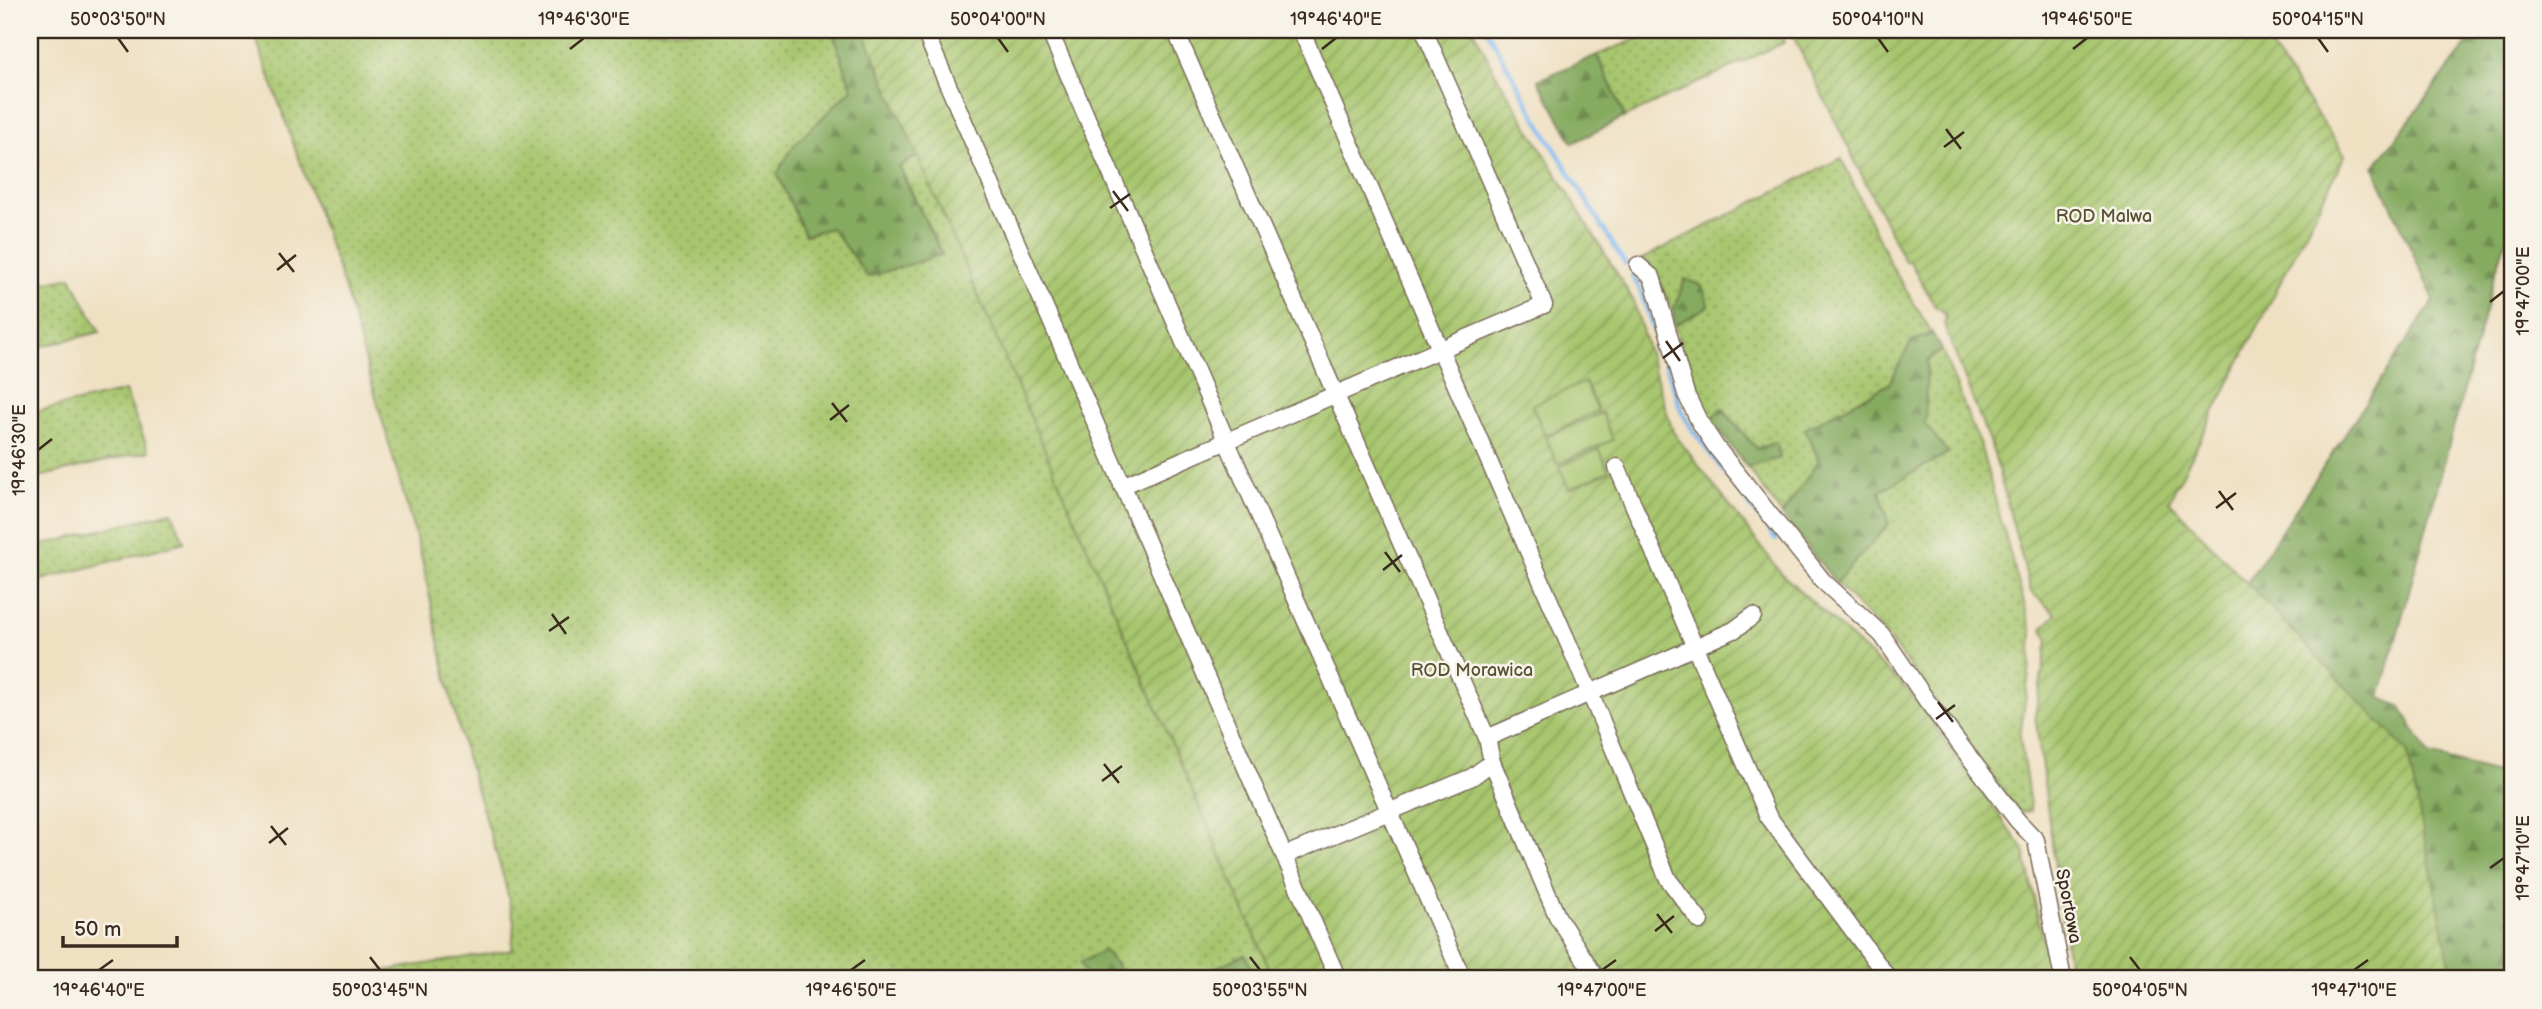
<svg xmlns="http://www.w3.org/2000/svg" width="2542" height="1009" font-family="'Balsamiq Sans',sans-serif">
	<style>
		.grass { fill: url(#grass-dots); stroke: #717846; stroke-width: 2 }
		.forest { fill: url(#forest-firs); stroke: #606a40; stroke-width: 2 }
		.garden { fill: url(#garden-furrows); stroke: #717846; stroke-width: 2 }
		.pitch { fill: #a7c66e; stroke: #717846; stroke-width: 2 }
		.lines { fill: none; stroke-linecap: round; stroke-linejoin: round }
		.stream { stroke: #81baf2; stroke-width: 4.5 }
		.minor-casing { stroke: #7a6a57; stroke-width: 19 }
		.minor { stroke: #fff; stroke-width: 16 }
		.ticks { fill: none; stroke: #3b2a1e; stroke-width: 2.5 }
		.labels { text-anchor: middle; stroke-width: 5; stroke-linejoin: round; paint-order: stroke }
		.park-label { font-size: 18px; fill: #565132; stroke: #f7f3e8 }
		.street-label { font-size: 18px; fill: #3b2a1e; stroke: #f7f3e8 }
		.neatline { fill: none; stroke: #3b2a1e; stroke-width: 2.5 }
		.ticks-label { font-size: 18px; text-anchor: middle; fill: #3b2a1e }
	</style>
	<defs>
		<pattern id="grass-dots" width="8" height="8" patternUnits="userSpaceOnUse" patternTransform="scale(1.75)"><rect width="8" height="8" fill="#a7c66e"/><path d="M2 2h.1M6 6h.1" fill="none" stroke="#89a15a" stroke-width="1.8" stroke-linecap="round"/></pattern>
		<pattern id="forest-firs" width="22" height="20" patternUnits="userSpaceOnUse" patternTransform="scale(1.75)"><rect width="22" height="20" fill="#85ab61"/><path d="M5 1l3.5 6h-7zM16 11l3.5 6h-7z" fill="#6e8b4f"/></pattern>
		<pattern id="garden-furrows" width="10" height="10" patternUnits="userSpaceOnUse" patternTransform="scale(1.75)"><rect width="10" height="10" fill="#a7c66e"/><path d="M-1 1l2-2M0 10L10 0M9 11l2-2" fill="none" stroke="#89a15a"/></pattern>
	</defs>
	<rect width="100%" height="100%" fill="#f7f3e8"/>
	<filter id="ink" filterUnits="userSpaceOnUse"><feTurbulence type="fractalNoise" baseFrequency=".0143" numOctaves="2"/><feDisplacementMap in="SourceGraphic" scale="14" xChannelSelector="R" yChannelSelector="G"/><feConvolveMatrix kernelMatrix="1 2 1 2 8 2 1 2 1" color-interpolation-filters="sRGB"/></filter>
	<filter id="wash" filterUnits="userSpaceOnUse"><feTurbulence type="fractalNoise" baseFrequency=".00686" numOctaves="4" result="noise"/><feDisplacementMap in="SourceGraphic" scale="28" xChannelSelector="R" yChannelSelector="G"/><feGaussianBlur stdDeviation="1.57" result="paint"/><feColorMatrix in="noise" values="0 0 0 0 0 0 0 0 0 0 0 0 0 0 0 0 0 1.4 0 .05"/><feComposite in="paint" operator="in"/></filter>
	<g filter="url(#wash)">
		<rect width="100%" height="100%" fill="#efe0c2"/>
		<path class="grass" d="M253 30H832L852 89 793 146 805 235 831 228 942 254 899 166 918 156 1274 979H334L512 950 514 922 503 875 465 753 449 689 422 559 344 286Z
			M1659 30H1779L1785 42 1625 117 1597 55Z
			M1841 158 1892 267 1932 333 1911 342 1889 384 1805 429 1819 460 1782 515 1747 467 1780 458 1776 442 1757 449 1722 408 1711 420 1694 396 1675 325 1709 306 1685 279 1673 312 1655 272 1640 260Z
			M71 277 100 332 30 349V286Z
			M1942 350 1981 448 2032 632 2030 666 2020 737 2031 811 2019 812 1885 634 1836 583 1888 524 1880 491 1947 453 1925 424 1927 361Z
			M125 391 149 451 30 479V413Z
			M172 512 184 542 30 583V548Z"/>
		<path class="forest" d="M832 30H863L918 156 899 167 942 255 868 277 831 228 805 235 777 174 793 146 852 89Z
			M2478 30H2512V222L2496 271 2380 698 2400 706 2429 755 2512 777V979H2453L2441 924 2316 979 2419 812 2406 751 2247 583 2434 300 2374 167Z
			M1597 55 1625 117 1573 143 1538 80Z
			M1685 279 1702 286 1709 306 1675 325 1673 312Z
			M1932 333 1942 350 1927 361 1925 424 1948 453 1880 491 1889 524 1836 583 1782 515 1819 460 1805 429 1889 384 1911 342Z
			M1721 408 1757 449 1776 442 1780 458 1747 467 1711 420Z
			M1104 950 1127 979H1089L1080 963Z
			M1245 954 1257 979H1191Z"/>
		<path class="garden" d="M863 30H1474L1493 69 1633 300 1673 432 1782 574 1910 692 2024 850 2051 979H1274Z
			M1790 30H2259L2345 155 2169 501 2407 751 2453 979H2070L2035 715 2048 640 2042 629 2056 614 2031 592 1994 454 1944 325 1946 317 1941 309 1936 308 1909 260 1905 262Z"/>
		<path class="pitch" d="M1585 382 1598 411 1545 435 1532 405Z
			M1602 413 1613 440 1557 464 1546 437Z
			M1599 449 1609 471 1569 489 1559 467Z"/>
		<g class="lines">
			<path class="stream" d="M1487 30 1541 126 1625 264
				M1632 276 1639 287 1682 412 1694 432 1776 540"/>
		</g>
	</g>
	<g filter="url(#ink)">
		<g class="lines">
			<g class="minor-casing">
				<path id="minor" d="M924 30 1338 979
					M1049 30 1227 442 1463 979
					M1175 30 1487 738
					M1301 30 1590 693 1668 879 1700 921
					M1638 265 1652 277 1686 394 1699 421 1716 447 1823 581 1882 635 1927 701 2017 820 2036 840 2063 979
					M1617 467 1768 816 1889 979
					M1122 486 1544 305 1424 30
					M1492 762 1557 916 1597 979
					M1286 855 1472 777 1492 762 1487 738 1734 630 1753 616"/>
			</g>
			<use href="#minor" class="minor"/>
		</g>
	</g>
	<path class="ticks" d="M118 38 128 52M998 38 1008 52M1878 38 1888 52M2318 38 2328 52M570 49 584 38M1322 49 1336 38M2073 49 2087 38M1946 129 1961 149M1944 147 1964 132M1113 191 1128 211M1110 208 1130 194M279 253 294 272M277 270 296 255M2490 302 2504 291M1666 341 1680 361M1663 358 1683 343M832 403 847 422M830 420 849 405M38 450 52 439M2219 491 2233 510M2216 508 2236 493M1385 552 1400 572M1383 570 1402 555M552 614 566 634M549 631 569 617M1938 702 1953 722M1936 719 1955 705M1104 764 1119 783M1102 781 1122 766M271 826 286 845M269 843 288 828M2490 868 2504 858M1657 914 1672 933M1655 931 1674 916M370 957 380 970M1250 957 1260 970M2130 957 2140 970M99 970 113 960M851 970 865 960M1602 970 1616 960M2354 970 2368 960"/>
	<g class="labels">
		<g class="park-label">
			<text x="2104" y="222">ROD Malwa</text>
			<text x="1472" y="676">ROD Morawica</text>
		</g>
		<g class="street-label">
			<text transform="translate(2069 906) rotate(79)" y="6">Sportowa</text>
		</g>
	</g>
	<rect width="2542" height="1009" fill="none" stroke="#f7f3e8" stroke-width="77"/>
	<path d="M63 936v10h114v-10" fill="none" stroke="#3b2a1e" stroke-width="3.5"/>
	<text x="74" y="936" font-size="21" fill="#3b2a1e" stroke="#f7f3e8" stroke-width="5" paint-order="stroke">50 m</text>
	<rect x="38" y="38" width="2466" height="932" class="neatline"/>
	<g class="ticks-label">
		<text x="118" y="25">50°03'50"N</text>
		<text x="584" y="25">19°46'30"E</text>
		<text x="998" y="25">50°04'00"N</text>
		<text x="1336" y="25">19°46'40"E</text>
		<text x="1878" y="25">50°04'10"N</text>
		<text x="2087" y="25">19°46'50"E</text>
		<text x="2318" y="25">50°04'15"N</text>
		<text transform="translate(2523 291) rotate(-90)" y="6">19°47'00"E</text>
		<text transform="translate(19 450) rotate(-90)" y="6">19°46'30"E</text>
		<text transform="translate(2523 858) rotate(-90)" y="6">19°47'10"E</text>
		<text x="99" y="996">19°46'40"E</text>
		<text x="380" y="996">50°03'45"N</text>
		<text x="851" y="996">19°46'50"E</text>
		<text x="1260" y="996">50°03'55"N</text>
		<text x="1602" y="996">19°47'00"E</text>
		<text x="2140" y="996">50°04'05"N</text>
		<text x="2354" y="996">19°47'10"E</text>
	</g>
</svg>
